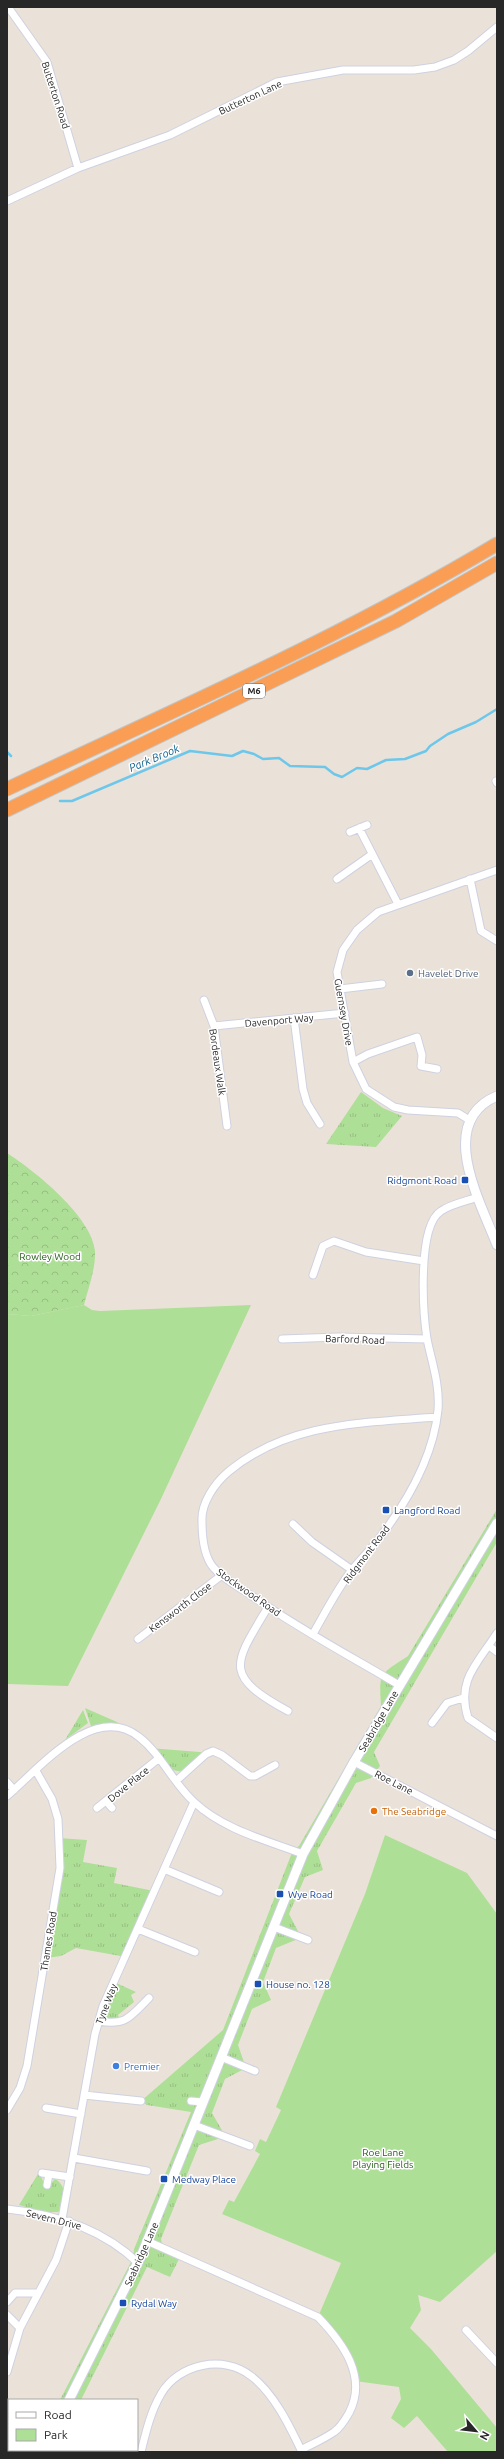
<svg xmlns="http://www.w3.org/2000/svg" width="504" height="2459" font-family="Ubuntu,sans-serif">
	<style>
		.grass { fill: url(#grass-tufts) }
		.forest { fill: url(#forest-crowns) }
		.park { fill: #aedf96 }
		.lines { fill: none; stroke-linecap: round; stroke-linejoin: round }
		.stream { stroke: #6dc7ea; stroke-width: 2.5 }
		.minor-casing { stroke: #ced1e0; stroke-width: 9 }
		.tertiary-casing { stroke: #ced1e0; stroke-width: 11 }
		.motorway-casing { stroke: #c3c3c3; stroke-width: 15 }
		.minor { stroke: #fff; stroke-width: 7 }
		.tertiary { stroke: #fff; stroke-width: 9 }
		.motorway { stroke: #f99e54; stroke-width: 13 }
		.service-dot { fill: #5c6f8a; stroke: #fff; stroke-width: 1.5 }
		.transit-dot { fill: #1a4fb4; stroke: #fff; stroke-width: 1.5 }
		.food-dot { fill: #e8710a; stroke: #fff; stroke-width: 1.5 }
		.shop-dot { fill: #3f7fe0; stroke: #fff; stroke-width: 1.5 }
		.labels { text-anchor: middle; stroke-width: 3; stroke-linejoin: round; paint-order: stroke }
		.shield { fill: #fff; stroke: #686868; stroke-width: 1 }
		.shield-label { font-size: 9px; font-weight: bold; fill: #272727 }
		.street-label { font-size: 10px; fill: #272727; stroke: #fff }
		.service-label { font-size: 10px; fill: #4e5e75; stroke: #fff; text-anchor: start }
		.transit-label { font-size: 10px; fill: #164399; stroke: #fff; text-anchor: start }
		.park-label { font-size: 10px; fill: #28601b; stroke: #fff }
		.food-label { font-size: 10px; fill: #c56008; stroke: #fff; text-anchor: start }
		.shop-label { font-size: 10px; fill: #366cbe; stroke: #fff; text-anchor: start }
		.water-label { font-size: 11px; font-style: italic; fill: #116391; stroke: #fff }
	</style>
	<defs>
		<pattern id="grass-tufts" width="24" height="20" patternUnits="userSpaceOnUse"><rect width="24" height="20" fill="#aedf96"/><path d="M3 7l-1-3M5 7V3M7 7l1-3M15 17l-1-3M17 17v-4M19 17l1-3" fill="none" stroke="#96bf81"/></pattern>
		<pattern id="forest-crowns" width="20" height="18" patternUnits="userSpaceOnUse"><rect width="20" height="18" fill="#aedf96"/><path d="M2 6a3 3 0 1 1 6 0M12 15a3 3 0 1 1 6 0" fill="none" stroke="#96bf81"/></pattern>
	</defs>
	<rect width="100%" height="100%" fill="#eae2d9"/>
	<path class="grass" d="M361 1092 383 1108 402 1116 376 1147 326 1144Z
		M497 1509V1542L374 1752 380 1766 371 1778 356 1783 317 1851 323 1870 305 1877 289 1914 299 1933 298 1939 276 1948 263 1982 271 2000 252 2009 238 2045 246 2068 225 2079 212 2113 223 2132 221 2138 199 2145 161 2239 163 2249 180 2257 170 2277 147 2267 81 2400H60L133 2258 134 2249 191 2112 147 2105 141 2101 223 2030 293 1850 299 1846 381 1706C379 1672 379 1675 408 1656Z
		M85 1708 117 1722 120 1725 92 1729Z
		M83 1710 88 1723 65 1740Z
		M149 1748 200 1752 206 1754 186 1772C166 1771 161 1763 149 1748Z
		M59 1838 87 1840 83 1862 117 1868 114 1883 154 1891 126 1957 76 1948 61 1956 46 1958 60 1868Z
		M114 1982 136 1992 131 1995 134 2002 118 2015 121 2023 99 2021Z
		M38 2174 41 2176 46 2189 55 2179C67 2185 67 2203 58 2212H42L19 2205Z"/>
	<path class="forest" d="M7 1153C35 1171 92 1217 95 1251 96 1268 88 1289 84 1305L31 1316 7 1314Z"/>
	<path class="park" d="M378 1126 382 1128V1133L374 1139H368L369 1130Z
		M84 1305 92 1310 100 1311 251 1305 160 1501 68 1686 7 1684V1314L31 1316Z
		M385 1835 467 1873 497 1914V2251L440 2302 418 2295 421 2310 410 2328 431 2349 497 2428V2452H448L417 2416 404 2428 391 2418 401 2399 399 2387 355 2381 352 2366 318 2317 341 2263 222 2214 229 2200 234 2202 260 2154 255 2151 260 2139 266 2142 281 2110 276 2107 365 1894Z"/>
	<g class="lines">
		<path class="stream" d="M7 752 11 756
			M60 801H72L190 751 232 756 243 751 254 754 263 759 279 758 290 766 325 767 334 774 342 777 357 768 367 769 386 760 405 759 426 751 430 746 448 734 476 722 497 709"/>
		<g class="minor-casing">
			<path id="minor" d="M8 7 47 62 78 168
				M7 201 78 168 170 135 277 82 343 70H414L435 67 454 60 468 51 497 27
				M496 781 497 783
				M359 828 398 904
				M350 832 367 825
				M337 879 371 855
				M470 879 481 931 497 941
				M340 989 382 984
				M204 1000 214 1026 227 1126
				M294 1018 303 1089 307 1103 320 1124
				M214 1026 345 1013
				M353 1062 368 1054 417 1037 422 1055 421 1066 437 1069
				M471 1121 458 1113 408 1110 394 1107 366 1089 353 1062 337 972 343 950 357 930 378 912 497 870
				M313 1275 323 1246 334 1241 366 1252 424 1261
				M282 1339 338 1337 427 1339
				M293 1524 312 1542 352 1570
				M268 1607C234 1664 222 1675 288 1711
				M497 1633C478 1663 456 1680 468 1718L497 1738
				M313 1634C325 1613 337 1589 352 1570 359 1561 367 1553 374 1545 405 1506 433 1460 438 1410 440 1385 432 1363 427 1339 423 1313 417 1226 441 1211 451 1204 467 1201 478 1197
				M138 1639 222 1575
				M489 1646 497 1652
				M399 1685C350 1656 299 1629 252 1596 239 1587 223 1579 213 1567 204 1556 202 1535 202 1521 201 1503 215 1483 228 1472 288 1422 363 1423 437 1417
				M432 1723 447 1703 463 1698
				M354 1762 497 1836
				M176 1781 206 1754 213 1751 222 1755 250 1776H255L275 1765
				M7 1782 14 1790
				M7 1796C39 1769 94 1701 139 1737 161 1754 173 1783 194 1802 224 1830 266 1840 303 1854
				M106 1801 112 1808
				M97 1808 158 1759
				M164 1869 219 1892
				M274 1927 308 1940
				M138 1929 195 1952
				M99 2021C126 2026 130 2017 149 1998
				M221 2057 255 2071
				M84 2095 141 2101
				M191 2101 203 2102
				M46 2108 81 2114
				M7 2110 20 2088 27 2066 60 1868 58 1819 52 1799 36 1771
				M194 2125 250 2146
				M74 2158 147 2171
				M42 2173 70 2177
				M47 2185 49 2174
				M7 2209C55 2214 102 2228 138 2263
				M62 2219 95 2034 103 2006 194 1802
				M147 2241 318 2317C343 2343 368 2377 349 2413 345 2420 340 2428 334 2432 324 2439 312 2444 301 2450
				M7 2302 15 2293H37
				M7 2315 20 2328
				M466 2330 497 2363
				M7 2372 20 2328 56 2260 69 2221
				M141 2452C146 2432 150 2413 161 2394 178 2364 224 2354 251 2376 274 2393 290 2427 302 2452"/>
		</g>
		<g class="tertiary-casing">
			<path id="tertiary" d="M497 1096C435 1122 481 1203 497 1245
				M69 2400 142 2254 303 1854 354 1762 497 1523
				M43 2452 44 2450"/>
		</g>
		<g class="motorway-casing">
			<path id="motorway" d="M7 789C172 711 340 638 497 544
				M7 810 396 621 497 563"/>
		</g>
		<use href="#minor" class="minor"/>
		<use href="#tertiary" class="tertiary"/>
		<use href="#motorway" class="motorway"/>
	</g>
	<circle class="service-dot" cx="410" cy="973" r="4"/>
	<g class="transit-dot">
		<rect x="461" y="1176" width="8" height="8" rx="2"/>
		<rect x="382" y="1506" width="8" height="8" rx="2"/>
		<rect x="276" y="1890" width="8" height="8" rx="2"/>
		<rect x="254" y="1980" width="8" height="8" rx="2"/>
		<rect x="160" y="2175" width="8" height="8" rx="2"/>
		<rect x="119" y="2299" width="8" height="8" rx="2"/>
	</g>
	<circle class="food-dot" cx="374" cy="1811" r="4"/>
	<circle class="shop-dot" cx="116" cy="2066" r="4"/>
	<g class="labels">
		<rect class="shield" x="243" y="684" width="22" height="14" rx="3"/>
		<g class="shield-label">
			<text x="254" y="694">M6</text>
		</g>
		<g class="street-label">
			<text transform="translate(56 95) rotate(72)" y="4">Butterton Road</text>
			<text transform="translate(250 97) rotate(-25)" y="4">Butterton Lane</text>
			<text transform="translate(344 1012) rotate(80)" y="4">Guernsey Drive</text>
			<text transform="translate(279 1020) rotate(-5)" y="4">Davenport Way</text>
			<text transform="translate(218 1062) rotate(82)" y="4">Bordeaux Walk</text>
			<text transform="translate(355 1339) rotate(2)" y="4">Barford Road</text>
			<text transform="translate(366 1554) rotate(-53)" y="4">Ridgmont Road</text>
			<text transform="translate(249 1592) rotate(35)" y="4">Stockwood Road</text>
			<text transform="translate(180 1607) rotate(-37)" y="4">Kensworth Close</text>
			<text transform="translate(378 1721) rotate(-60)" y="4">Seabridge Lane</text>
			<text transform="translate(394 1782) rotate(27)" y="4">Roe Lane</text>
			<text transform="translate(128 1784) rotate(-39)" y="4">Dove Place</text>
			<text transform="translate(48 1941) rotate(-81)" y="4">Thames Road</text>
			<text transform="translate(106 2004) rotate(-69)" y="4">Tyne Way</text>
			<text transform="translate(54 2219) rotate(14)" y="4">Severn Drive</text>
			<text transform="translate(141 2254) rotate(-66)" y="4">Seabridge Lane</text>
		</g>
		<g class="service-label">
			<text x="418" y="977">Havelet Drive</text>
		</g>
		<g class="transit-label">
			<text x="457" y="1184" text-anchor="end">Ridgmont Road</text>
			<text x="394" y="1514">Langford Road</text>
			<text x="288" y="1898">Wye Road</text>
			<text x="266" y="1988">House no. 128</text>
			<text x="172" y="2183">Medway Place</text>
			<text x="131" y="2307">Rydal Way</text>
		</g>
		<g class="park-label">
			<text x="50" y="1260">Rowley Wood</text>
			<text x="383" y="2156">Roe Lane<tspan x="383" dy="12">Playing Fields</tspan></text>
		</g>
		<g class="food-label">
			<text x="382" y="1815">The Seabridge</text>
		</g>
		<g class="shop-label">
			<text x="124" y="2070">Premier</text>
		</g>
		<g class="water-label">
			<text transform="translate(154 758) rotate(-23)" y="4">Park Brook</text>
		</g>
	</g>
	<rect width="504" height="2459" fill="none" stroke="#272727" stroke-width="16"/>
	<rect x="8" y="2399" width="130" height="52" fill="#ffffff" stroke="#a9a9a9"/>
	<rect x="16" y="2412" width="20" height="6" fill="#ffffff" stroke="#a9a9a9"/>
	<text x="44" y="2419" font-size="12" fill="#272727">Road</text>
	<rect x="16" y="2429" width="20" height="12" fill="#aedf96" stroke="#a9a9a9"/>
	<text x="44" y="2439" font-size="12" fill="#272727">Park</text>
	<g transform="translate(476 2431) rotate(118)" stroke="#ffffff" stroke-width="3" paint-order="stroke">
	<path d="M0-3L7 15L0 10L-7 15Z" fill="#272727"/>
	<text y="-6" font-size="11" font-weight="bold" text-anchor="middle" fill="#272727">N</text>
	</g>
</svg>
